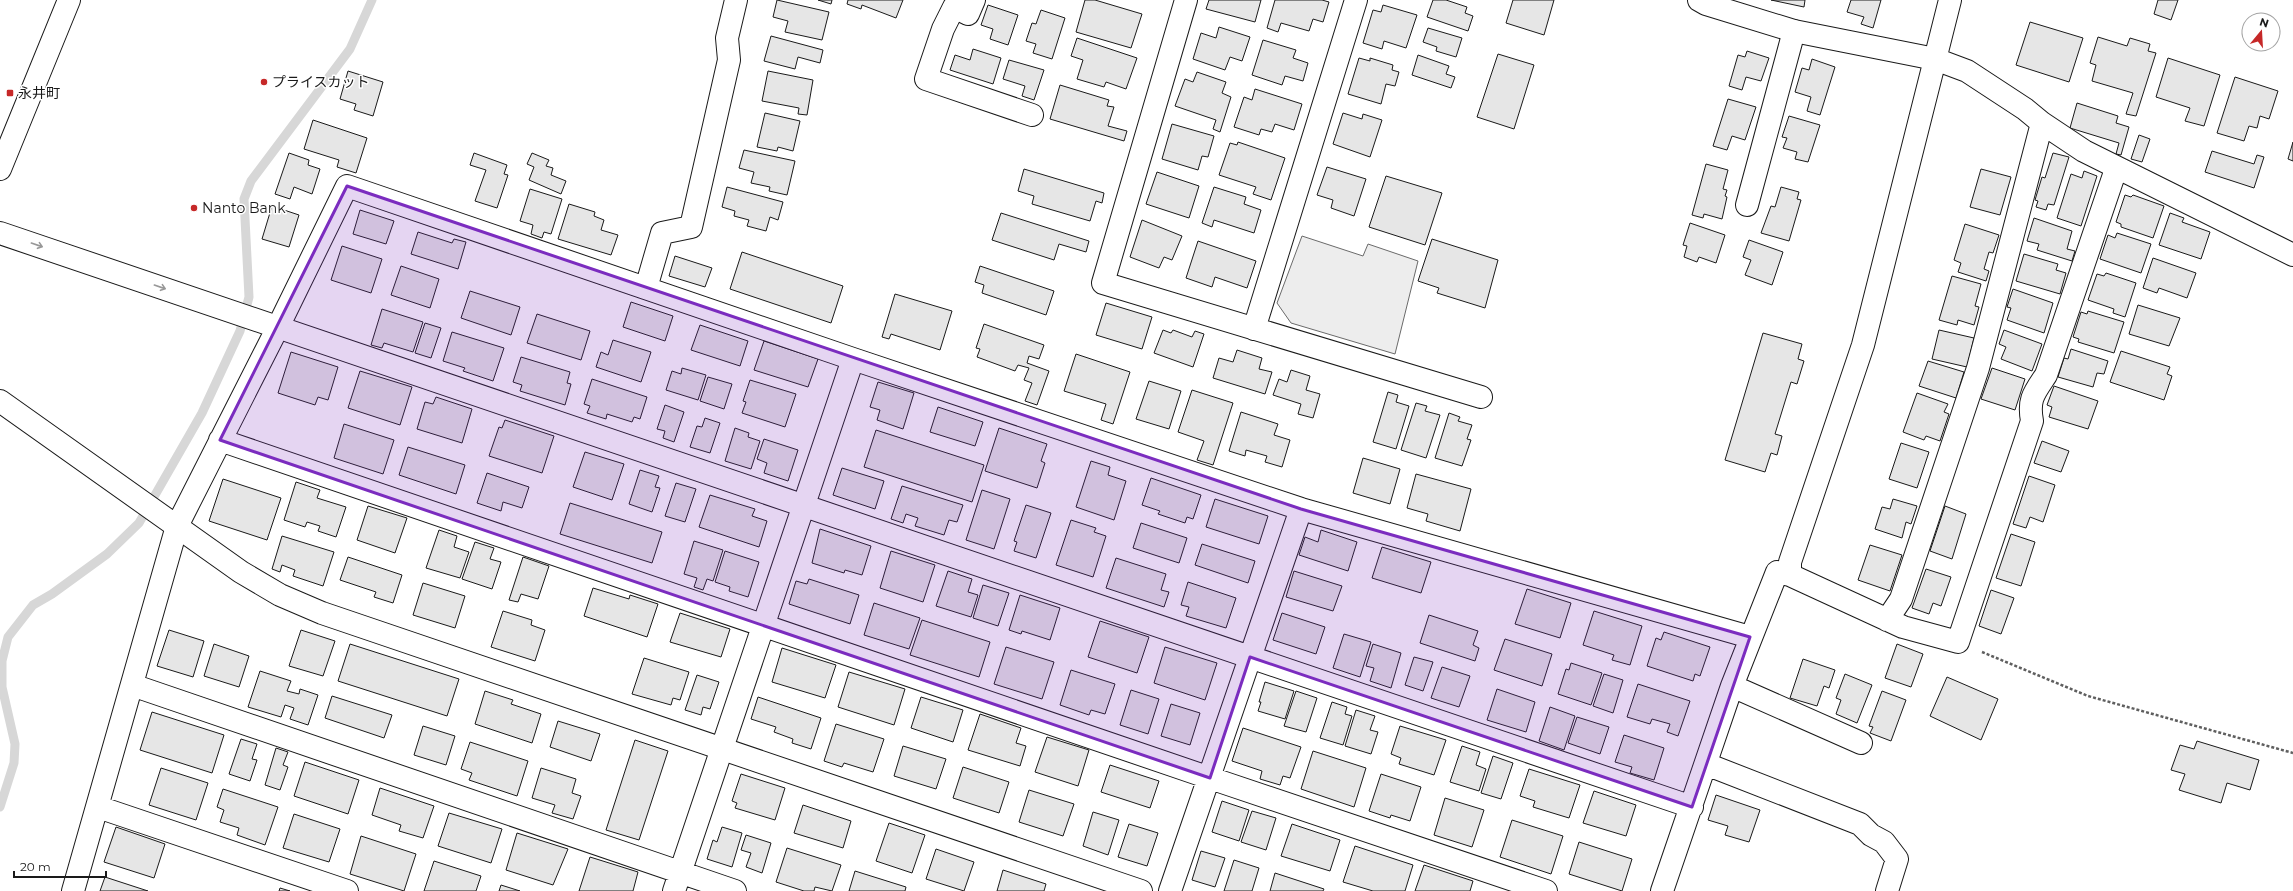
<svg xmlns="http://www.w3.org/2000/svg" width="2293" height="891" font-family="Montserrat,'Noto Sans JP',sans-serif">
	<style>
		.built { fill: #ededed; stroke: #6a6a6a }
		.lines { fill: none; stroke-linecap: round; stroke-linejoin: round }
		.stream { stroke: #d7d7d7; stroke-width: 9 }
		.building { fill: #e6e6e6; stroke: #1a1a1a }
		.minor-casing { stroke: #1a1a1a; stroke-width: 24 }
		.tertiary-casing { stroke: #1a1a1a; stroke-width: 24 }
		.secondary-casing { stroke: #1a1a1a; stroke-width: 24 }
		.path { stroke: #5f5f5f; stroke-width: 2.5; stroke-dasharray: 3 2; stroke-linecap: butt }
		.minor { stroke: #fff; stroke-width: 22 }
		.tertiary { stroke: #fff; stroke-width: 22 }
		.secondary { stroke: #fff; stroke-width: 22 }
		.oneway { stroke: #989898 }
		.marked { fill: #7b2cbf; fill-opacity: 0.2; stroke: #7b2cbf; stroke-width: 3; stroke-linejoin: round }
		.poi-dot { fill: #c62828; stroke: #fff; stroke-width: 1.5 }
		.labels { text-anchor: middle; stroke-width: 3; stroke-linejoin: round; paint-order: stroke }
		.poi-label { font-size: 14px; fill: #1a1a1a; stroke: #fff; text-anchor: start }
	</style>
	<rect width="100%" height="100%" fill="#fff"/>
	<path class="built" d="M1302 236 1363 256 1368 244 1418 261 1395 354 1291 323 1277 303Z"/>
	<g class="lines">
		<path class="stream" d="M0 807 14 763 15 744 2 687V661L8 637 33 605 52 594 107 554 139 523 202 413 240 331 249 297 244 199 251 181 350 49 372 0"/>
	</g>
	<path class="building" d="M777 0 829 12 822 40 785 32 788 21 773 17Z
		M818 0H832L831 4Z
		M848 0H903L896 18 862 5 861 9 847 4Z
		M1085 0H1095L1142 14 1131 48 1076 32Z
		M1209 0H1261L1255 22 1206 9Z
		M1275 0H1322L1329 2 1323 22 1313 19 1309 31 1281 23 1278 32 1267 28Z
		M1433 0H1446L1467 7 1465 13 1473 16 1468 31 1427 17Z
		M1513 0H1554L1544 35 1506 23Z
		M1771 0H1805L1804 7Z
		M1851 0H1881L1873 28 1861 24 1864 17 1847 12Z
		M2158 0H2178L2171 20 2154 14Z
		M988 5 1018 15 1008 45 990 39 993 29 981 25Z
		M1383 5 1417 15 1406 48 1384 41 1382 49 1363 43 1373 10 1381 12Z
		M1041 10 1065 18 1052 59 1033 53 1036 44 1026 41 1032 23 1036 24Z
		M2030 22 2083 38 2069 82 2016 65Z
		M1219 27 1250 37 1242 61 1230 57 1225 70 1193 59 1201 33 1216 38Z
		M1428 28 1462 38 1456 57 1436 51 1437 47 1423 42Z
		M771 36 823 50 820 63 798 57 795 69 764 61Z
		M2098 37 2127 46 2130 38 2150 44 2148 51 2156 53 2136 116 2126 114 2133 93 2092 81 2096 65 2090 63Z
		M1077 38 1137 58 1126 89 1106 82 1104 87 1077 79 1083 60 1071 56Z
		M1263 40 1296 50 1293 58 1308 63 1303 81 1285 76 1282 85 1252 75Z
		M973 49 1001 58 993 84 950 70 955 55 970 60Z
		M1747 51 1769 58 1761 81 1746 77 1742 90 1729 86 1738 55 1745 57Z
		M1498 54 1534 65 1514 129 1477 117Z
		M1418 55 1449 66 1446 74 1455 77 1451 88 1412 75Z
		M1359 58 1370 61V58L1393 65 1392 70 1399 72 1395 86 1386 84 1381 104 1348 94Z
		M2168 58 2220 75 2204 126 2185 121 2190 108 2156 97Z
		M1812 59 1835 67 1820 115 1807 111 1811 97 1795 92 1802 68 1809 70Z
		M1009 60 1044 70 1034 100 1022 96 1025 86 1003 79Z
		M348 71 383 82 373 116 354 110 356 104 340 99Z
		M768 71 813 80 807 115 798 114 799 108 762 101Z
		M1197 72 1226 82 1222 93 1231 97 1220 132 1213 129 1216 120 1175 106 1185 79 1193 82Z
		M2235 77 2278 91 2269 119 2260 116 2257 128 2249 126 2244 141 2217 133Z
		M1060 85 1109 100 1107 106 1114 107 1108 126 1127 131 1124 141 1050 119Z
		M1255 89 1302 104 1294 130 1275 124 1272 132 1261 129 1259 135 1234 127 1244 97 1252 100Z
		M1728 99 1756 107 1745 140 1732 136 1727 150 1713 146Z
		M2077 103 2118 116 2116 123 2129 127 2121 155 2116 154 2119 143 2070 128Z
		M765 113 800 121 793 151 778 147 777 151 757 147Z
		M1343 113 1362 119 1363 114 1382 120 1370 157 1333 144Z
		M1789 116 1820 125 1808 162 1795 159 1797 152 1783 148 1787 138 1782 137Z
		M313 120 367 138 356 173 337 167 339 160 304 149Z
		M1172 124 1214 136 1208 157 1202 156 1198 170 1162 159Z
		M2139 135 2150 139 2142 162 2131 159Z
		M1238 142 1285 158 1271 200 1253 194 1256 187 1219 175 1230 143 1237 145Z
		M2293 142V161L2288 159Z
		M744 150 795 161 787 195 769 191 770 187 751 183 754 172 739 168Z
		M2212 151 2254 164 2257 155 2264 157 2254 188 2205 172Z
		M289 153 309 160 308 165 320 169 312 194 294 187 290 199 275 194Z
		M474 153 507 165 504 174 508 175 497 208 475 201 486 170 470 165Z
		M532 153 549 160 546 166 553 168 551 175 566 181 561 194 529 180 534 167 527 164Z
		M2053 153 2069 157 2054 205 2048 204 2046 210 2036 207 2038 201 2035 200 2042 177 2045 178Z
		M1706 164 1728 170 1723 189 1727 190 1725 196 1727 197 1722 219 1704 214 1703 218 1692 215Z
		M1327 167 1366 179 1354 216 1331 208 1333 200 1317 195Z
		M1024 169 1104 193 1102 203 1096 201 1090 221 1032 204 1034 196 1018 191Z
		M1981 169 2011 177 2000 215 1970 207Z
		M2084 171 2097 176 2081 226 2057 218 2071 174 2082 178Z
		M1157 172 1199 186 1189 218 1146 204Z
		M1386 176 1442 193 1425 245 1369 227Z
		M727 187 783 202 778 220 770 217 766 231 747 226 749 220 734 216 735 211 722 207Z
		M1214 187 1246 197 1244 204 1261 210 1254 233 1214 220 1212 227 1202 223Z
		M1781 187 1799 192 1797 199 1801 200 1789 241 1761 233 1771 206 1775 207Z
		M530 189 562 199 551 234 544 232 542 238 531 234 533 225 520 221Z
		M2125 195 2131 197 2133 195 2164 206 2153 238 2121 227V224L2116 222Z
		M569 204 595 212 594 216 604 220 601 230 618 235 611 255 558 239Z
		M272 206 299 215 289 247 262 239Z
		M360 210 394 221 386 244 353 234Z
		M1001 213 1089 241 1086 252 1059 244 1054 260 992 240Z
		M2170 213 2184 218 2182 222 2210 232 2201 259 2159 245Z
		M2034 218 2072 231 2067 249 2075 251 2072 261 2037 250 2039 244 2027 241Z
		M1142 220 1182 236 1172 260 1164 257 1159 268 1130 257Z
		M1690 223 1725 235 1716 263 1699 257 1697 262 1684 257 1687 246 1683 245Z
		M1965 224 1999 235 1993 253 1989 252 1984 269 1989 271 1986 281 1958 272 1961 263 1954 260Z
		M418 232 452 243 454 239 466 242 458 269 411 254Z
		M2117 233 2151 244 2141 273 2100 259 2108 235 2115 238Z
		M1432 239 1498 260 1485 308 1437 293 1439 288 1418 281Z
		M1749 240 1783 252 1772 285 1745 275 1751 260 1743 257Z
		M1198 241 1256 261 1247 288 1215 277 1212 287 1186 278Z
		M342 246 382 259 371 293 331 280Z
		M742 252 843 286 831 323 730 289Z
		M2024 254 2058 264 2056 270 2066 273 2060 294 2016 281Z
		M675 256 712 268 705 287 669 276Z
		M2153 258 2196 273 2187 298 2159 288 2157 293 2143 288Z
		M401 266 439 279 430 308 391 295Z
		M980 266 1054 291 1046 315 982 293 984 285 975 282Z
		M2106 273 2136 283 2125 317 2113 313 2114 309 2088 300 2097 274 2104 276Z
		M1952 276 1981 284 1975 306 1979 307 1974 325 1958 320 1957 325 1939 320Z
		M2013 289 2053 303 2044 333 2007 320 2011 308 2007 307Z
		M470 291 520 307 511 335 461 318Z
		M895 294 952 311 940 350 891 334 889 339 882 337Z
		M631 302 673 316 665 341 623 327Z
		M1106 303 1152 317 1142 349 1096 335Z
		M2138 305 2180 318 2169 346 2129 334Z
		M382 309 423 322 413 352 384 343 382 348 371 345Z
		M2088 311 2124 322 2114 353 2078 342 2079 339 2073 337 2081 312 2087 314Z
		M537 314 590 331 581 360 527 343Z
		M425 323 441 328 431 358 415 353Z
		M984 324 1044 345 1039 359 1029 356 1027 363 1049 371 1037 405 1025 401 1032 383 1024 380 1029 368 1018 365 1015 371 977 357 980 349 976 348Z
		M700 325 748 341 740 366 691 350Z
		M1163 330 1171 333 1173 330 1192 337 1195 331 1204 334 1193 367 1154 353Z
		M1939 330 1974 338 1967 367 1932 359Z
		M2004 330 2042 344 2032 371 2001 359 2006 347 1999 344Z
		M452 332 504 348 493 381 463 371 465 368 443 361Z
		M1763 333 1802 344 1798 359 1804 361 1797 384 1791 382 1775 434 1782 436 1777 455 1771 453 1765 472 1725 460Z
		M613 340 651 352 641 382 596 367 601 352 608 355Z
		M764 341 818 359 808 387 754 370Z
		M2071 349 2108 361 2104 374 2097 373 2093 387 2058 377 2064 358 2068 359Z
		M1237 350 1262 358 1259 369 1272 372 1265 394 1213 378 1219 358 1233 362Z
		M2121 351 2170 367 2167 374 2172 376 2164 400 2110 382Z
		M291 352 338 367 328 400 318 397 315 405 278 393Z
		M1076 354 1130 372 1113 424 1101 420 1106 404 1064 391Z
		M521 357 570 372 567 383 571 384 565 405 520 391 522 385 513 382Z
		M1928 361 1964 372 1956 398 1919 386Z
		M682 368 706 375 698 400 666 390 672 371 681 374Z
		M1992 368 2025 379 2015 410 1981 399Z
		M1291 370 1310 376 1306 390 1320 394 1313 418 1298 414 1301 404 1273 395 1279 379 1287 382Z
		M360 371 412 387 400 425 348 408Z
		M708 377 732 384 724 409 700 401Z
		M592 379 647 397 640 419 634 417 632 422 607 414 606 419 587 413 590 406 584 404Z
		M750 380 796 394 785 427 742 413 746 402 743 401Z
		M1149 381 1181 391 1169 429 1136 419Z
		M878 382 914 393 903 429 877 420 880 410 870 407Z
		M2054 386 2098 401 2088 429 2049 417 2052 407 2047 405Z
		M1192 390 1233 403 1213 465 1197 460 1204 441 1178 432Z
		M1388 392 1398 395 1396 402 1409 406 1396 449 1373 442Z
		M1917 393 1948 404 1944 412 1949 414 1940 441 1926 436 1924 440 1903 432Z
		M436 397 472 409 462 443 417 429 425 402 433 404Z
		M1416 403 1427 406 1425 411 1440 415 1426 458 1401 450Z
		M665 405 684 412 674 442 663 438 665 431 657 429Z
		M938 407 983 422 975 446 930 432Z
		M1241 412 1278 424 1274 435 1290 440 1282 467 1265 462 1267 456 1246 450 1245 456 1229 451Z
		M1449 413 1460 417 1458 421 1472 425 1467 439 1471 440 1462 466 1435 458Z
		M705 418 720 423 710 453 690 447 697 426 702 427Z
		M505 420 554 436 542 473 489 456 499 427 502 428Z
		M344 424 394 440 383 474 334 458Z
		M735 428 749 433 748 437 760 441 751 469 725 461Z
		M999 428 1047 444 1041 461 1045 463 1037 488 985 471Z
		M876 430 984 465 972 502 864 467Z
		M764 439 798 450 788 481 764 473 767 463 757 459Z
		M2042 441 2069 451 2061 472 2034 463Z
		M1901 443 1929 452 1917 488 1889 479Z
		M408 447 465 465 456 494 399 475Z
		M585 452 624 464 612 500 573 487Z
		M1363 458 1400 469 1390 504 1353 493Z
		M1091 461 1110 467 1108 475 1126 481 1114 520 1076 507Z
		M842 468 884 481 875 509 833 495Z
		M640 470 659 476 655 487 660 488 652 512 629 504Z
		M487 473 529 487 522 508 503 502 501 511 477 503Z
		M1416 474 1471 489 1460 531 1426 521 1428 514 1407 508Z
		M2029 476 2055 485 2043 522 2030 517 2026 528 2013 524Z
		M1151 478 1201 495 1193 519 1187 517 1185 523 1158 514 1160 511 1142 505Z
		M223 479 281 498 267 540 209 521Z
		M296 482 320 490 317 498 346 507 336 537 318 531 320 526 307 522 305 527 284 520Z
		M676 483 696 489 685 522 665 516Z
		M902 486 963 505 957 522 949 520 944 535 915 526 918 518 906 514 903 523 891 519Z
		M982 490 1010 499 994 549 966 540Z
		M710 495 755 509 752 516 767 521 759 547 699 527Z
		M1215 499 1268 516 1259 544 1206 527Z
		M1893 499 1917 506 1911 524 1906 522 1902 538 1875 529 1882 507 1890 509Z
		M570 503 662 532 652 563 560 534Z
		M1026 505 1051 513 1036 558 1014 551 1017 542 1014 541Z
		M368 506 407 518 395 553 357 540Z
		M1945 506 1966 514 1952 559 1930 551Z
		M1071 520 1096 528 1094 532 1106 536 1093 577 1056 565Z
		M1141 523 1187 538 1179 563 1133 548Z
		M820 529 871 546 862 575 845 570 844 573 812 563Z
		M439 530 457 536 454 547 469 552 460 578 426 568Z
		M1321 530 1357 542 1348 571 1299 555 1305 537 1318 542Z
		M2011 534 2035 542 2021 586 1996 578Z
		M282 536 334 552 323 586 293 576 295 570 282 565 280 572 272 569Z
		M694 541 723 550 713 581 707 579 703 590 694 587 697 578 684 574Z
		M475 542 494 548 490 559 501 562 492 589 462 579Z
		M1202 544 1255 561 1248 583 1195 565Z
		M1870 545 1902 555 1890 591 1858 580Z
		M1382 547 1431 562 1421 593 1372 578Z
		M725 551 759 562 748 597 729 591 730 587 715 582Z
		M891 551 935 565 923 602 880 588Z
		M348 557 402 575 393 603 374 597 376 592 340 580Z
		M523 557 549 566 538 599 521 594 518 602 509 600Z
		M1116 558 1166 574 1161 590 1169 592 1164 607 1106 588Z
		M1926 569 1951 577 1941 606 1933 603 1929 614 1912 608Z
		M948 571 972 579 968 592 978 595 971 617 936 606Z
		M1294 571 1342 586 1333 611 1286 597Z
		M809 579 859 595 850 624 789 604 796 581 807 584Z
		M1188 582 1236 598 1226 628 1186 616 1189 607 1181 605Z
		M423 583 465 596 455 628 413 615Z
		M983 585 1009 593 998 626 973 618Z
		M593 588 629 599 630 595 658 604 647 637 584 616Z
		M1527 589 1571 603 1560 638 1515 624Z
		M1991 590 2014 598 2001 634 1979 626Z
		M1020 595 1060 608 1050 640 1022 631 1021 634 1009 630Z
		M874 603 920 618 909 649 864 635Z
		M503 611 532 620 531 625 545 630 535 661 491 647Z
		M1594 611 1642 626 1630 665 1612 660 1614 655 1583 645Z
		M680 613 730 629 721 657 670 642Z
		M1282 613 1325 627 1316 654 1273 640Z
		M1429 615 1478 631 1473 645 1479 648 1475 661 1420 643Z
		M922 620 990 642 979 677 910 655Z
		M1100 621 1149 637 1137 673 1088 657Z
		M169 630 204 641 193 677 157 666Z
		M301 630 335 641 323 676 289 666Z
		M1664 632 1710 647 1700 676 1695 674 1693 681 1647 666 1656 638 1661 640Z
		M1344 634 1371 642 1360 677 1333 668Z
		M1505 639 1552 654 1542 686 1494 670Z
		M214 644 249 656 239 687 204 676Z
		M350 644 459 679 447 716 338 681Z
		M1373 644 1401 653 1391 688 1370 681 1374 668 1366 666Z
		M1897 644 1923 654 1911 687 1885 678Z
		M1006 647 1054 662 1042 699 994 684Z
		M1165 647 1217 663 1205 700 1154 683Z
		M782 648 836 665 825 698 772 682Z
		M1414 657 1433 662 1423 691 1405 685Z
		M644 658 689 672 680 700 673 698 671 705 632 694Z
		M1803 659 1835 670 1829 688 1824 686 1817 706 1790 698Z
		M1571 663 1602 673 1591 705 1558 694 1566 669 1569 670Z
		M1442 667 1470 676 1459 707 1431 698Z
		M1071 670 1115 684 1105 714 1091 710 1089 715 1060 705Z
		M260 671 291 681 287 691 299 694 300 689 318 695 308 725 290 719 294 708 285 705 281 717 248 707Z
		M849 672 905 689 894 725 838 707Z
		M1604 674 1623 680 1613 713 1593 706Z
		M1845 674 1872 685 1857 723 1836 714 1841 700 1836 698Z
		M697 675 719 682 710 709 703 707 701 715 685 710Z
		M1947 677 1998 699 1981 740 1930 716Z
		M1265 682 1294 691 1285 719 1258 711 1261 702H1259Z
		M1638 684 1690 701 1678 736 1667 732 1670 724 1652 719 1650 724 1627 717Z
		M1497 689 1535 702 1526 732 1487 720Z
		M1131 690 1159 699 1148 734 1120 725Z
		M485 691 513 700 511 704 541 714 532 743 475 724Z
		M1296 691 1317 698 1306 732 1284 726Z
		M1882 691 1906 700 1891 741 1870 733 1873 727 1869 726Z
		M332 696 392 715 384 738 325 718Z
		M758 697 821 718 811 749 792 743 793 739 774 732 776 727 751 719Z
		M921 697 963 710 953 742 911 728Z
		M1332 702 1347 707 1345 714 1352 716 1343 745 1320 738Z
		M1171 704 1200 713 1190 745 1161 736Z
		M1550 707 1575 716 1564 750 1539 741Z
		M1356 710 1375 716 1370 730 1378 732 1371 754 1345 746Z
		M152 712 224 735 212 773 140 750Z
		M980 714 1021 728 1016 743 1026 746 1020 766 968 750Z
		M1577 717 1609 727 1600 754 1568 743Z
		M558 721 600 734 591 761 550 747Z
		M836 724 884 739 873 772 844 763 842 767 824 761Z
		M423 726 455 736 446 765 414 755Z
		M1400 726 1446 740 1434 775 1399 764 1401 758 1391 754Z
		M1243 728 1301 747 1290 778 1283 776 1280 785 1260 779 1262 771 1232 761Z
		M1624 735 1664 748 1654 780 1630 773 1632 767 1615 762Z
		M1047 737 1089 750 1078 786 1035 772Z
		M241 739 257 744 252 759 257 760 250 781 229 774Z
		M635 740 668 751 639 840 606 830Z
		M2197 741 2259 760 2250 790 2227 783 2221 803 2179 790 2185 774 2171 770 2180 745 2194 749Z
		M470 742 528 761 517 796 469 780 472 773 461 769Z
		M903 746 946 759 936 789 894 776Z
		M1462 746 1480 752 1476 765 1486 769 1479 791 1450 782Z
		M276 748 288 752 283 765 288 767 280 790 265 785Z
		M1313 751 1366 768 1354 807 1301 789Z
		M1493 756 1513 763 1501 799 1481 793Z
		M305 762 359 780 348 814 294 796Z
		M1110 765 1159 781 1150 808 1101 792Z
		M963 767 1009 782 999 813 953 798Z
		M161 768 208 783 196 820 149 805Z
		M541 768 576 779 572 793 581 796 573 819 552 813 555 805 532 798Z
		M1529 769 1580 785 1569 818 1533 807 1535 801 1520 796Z
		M741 774 785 788 775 820 735 808 737 803 732 801Z
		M1381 774 1421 787 1410 821 1391 815 1390 818 1369 811Z
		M380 788 434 806 423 838 399 831 401 825 372 815Z
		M223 789 278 807 265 845 237 835 239 828 220 822 224 810 217 807Z
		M1029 790 1074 804 1063 836 1019 822Z
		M1594 791 1636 805 1626 836 1583 823Z
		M1716 795 1760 810 1749 842 1725 835 1728 826 1708 820Z
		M1445 798 1484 810 1472 847 1434 835Z
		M1222 801 1249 810 1239 841 1212 832Z
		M803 805 851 821 843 848 794 833Z
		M1252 811 1276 818 1266 850 1241 842Z
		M1093 812 1119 820 1108 855 1083 846Z
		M449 813 502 829 491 863 438 846Z
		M294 814 340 829 329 862 283 848Z
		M1512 820 1563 836 1551 874 1500 857Z
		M889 823 925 835 912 873 876 861Z
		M1129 824 1158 833 1147 866 1118 857Z
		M1292 824 1340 840 1330 871 1281 856Z
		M116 827 165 844 154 878 104 862Z
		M722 827 742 833 732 867 707 859 713 840 717 842Z
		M517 833 568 849 553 885 506 870Z
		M746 835 771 843 762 873 746 867 751 853 741 850Z
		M361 836 416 854 404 891 350 874Z
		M1579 842 1632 859 1622 891 1569 874Z
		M1355 846 1413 865 1405 891H1373L1343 882Z
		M787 848 841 865 832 891 815 887 814 891H804L776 882Z
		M936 849 974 862 964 891 926 879Z
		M1201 851 1225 858 1215 887 1192 880Z
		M590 857 638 872 633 891H579Z
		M1234 860 1259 868 1252 891H1224Z
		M434 861 481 876 476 891H424Z
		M1424 865 1473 881 1470 891H1415Z
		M1003 870 1046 884 1044 891H997Z
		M855 871 906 887 905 891H849Z
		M1275 873 1324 889 1323 891H1270Z
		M105 877 148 891H100Z
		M501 885 520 891H499Z
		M280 888 290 891H279Z"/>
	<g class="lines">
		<g class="minor-casing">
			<path id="minor" d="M974 0 968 14 954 7 943 29 926 79 1032 115
				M1186 0 1103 283 1481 397
				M1935 59 1967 71 2025 109 2042 123 2084 151 2293 255
				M1747 205 1794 31
				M0 233 1692 807
				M646 288 662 233 691 227 729 60 727 38 736 0
				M1254 329 1356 0
				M0 401 241 572 280 595 322 613 1141 891
				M220 440 1210 778 1546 891
				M1790 575 1903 627 1958 642 2032 421C2028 399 2034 393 2046 375L2116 169
				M1887 620 1901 599 1978 368 2042 123
				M132 685 735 891
				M1732 686 1861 743
				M1706 764 1860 824 1871 835 1884 842 1897 859 1887 891
				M98 807 347 891
				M73 891 177 526 278 327 347 186 853 359 1301 509 1750 637
				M674 891 853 359
				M1170 891 1301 509
				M1662 891 1732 686 1777 572 1790 575V562L1863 345 1950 0"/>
		</g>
		<g class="tertiary-casing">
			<path id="tertiary" d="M1699 0 1706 4 1794 31 1935 59"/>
		</g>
		<g class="secondary-casing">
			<path id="secondary" d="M0 169 69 0"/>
		</g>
		<path class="path" d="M1982 652 2088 696 2293 753"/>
		<use href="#minor" class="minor"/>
		<use href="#tertiary" class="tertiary"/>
		<use href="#secondary" class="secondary"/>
	</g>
	<defs><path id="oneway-shaft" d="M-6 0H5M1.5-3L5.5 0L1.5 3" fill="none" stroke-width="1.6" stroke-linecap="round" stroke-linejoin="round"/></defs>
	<g class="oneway">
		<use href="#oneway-shaft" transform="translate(37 245) rotate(19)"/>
		<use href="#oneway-shaft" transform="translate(160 287) rotate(19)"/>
	</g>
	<path class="marked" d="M347 186 1301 509 1750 637 1692 807 1250 657 1210 778 220 440Z"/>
	<g class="poi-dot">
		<circle cx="264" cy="82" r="4"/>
		<rect x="6" y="89" width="8" height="8" rx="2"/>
		<circle cx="194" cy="208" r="4"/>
	</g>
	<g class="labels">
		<g class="poi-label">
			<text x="272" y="87">プライスカット</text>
			<text x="18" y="98">永井町</text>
			<text x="202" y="213">Nanto Bank</text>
		</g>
	</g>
	<g transform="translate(2261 32) rotate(18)"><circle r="19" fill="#ffffff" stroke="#a3a3a3"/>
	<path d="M0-3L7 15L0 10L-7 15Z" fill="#c62828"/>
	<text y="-6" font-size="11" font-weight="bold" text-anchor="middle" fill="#1a1a1a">N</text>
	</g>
	<path d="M14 871v6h92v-6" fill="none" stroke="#1a1a1a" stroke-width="2"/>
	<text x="20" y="871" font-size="12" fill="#1a1a1a" stroke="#ffffff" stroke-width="3" paint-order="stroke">20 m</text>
</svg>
